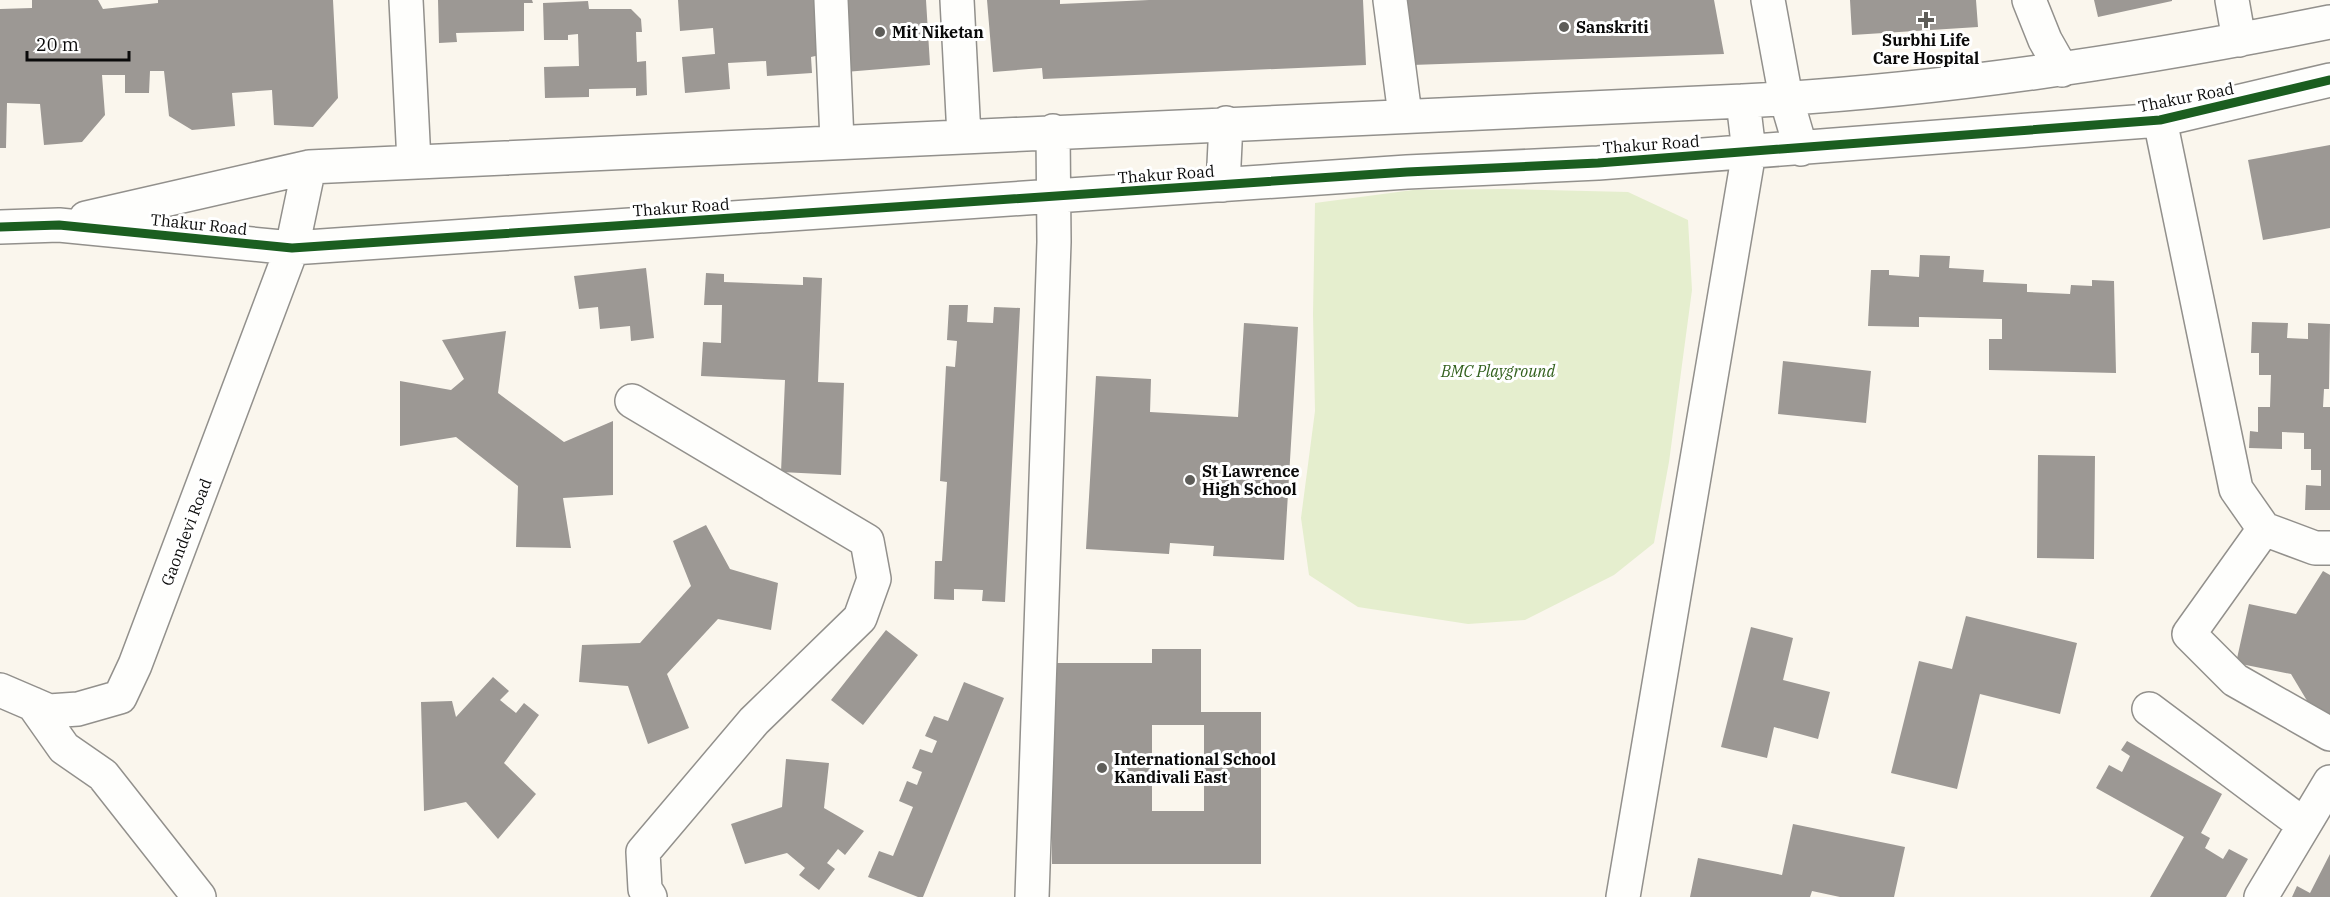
<svg xmlns="http://www.w3.org/2000/svg" width="2330" height="897" font-family="'IBM Plex Serif',serif">
	<style>
		.green { fill: #e5eece }
		.building { fill: #9c9894; fill-rule: evenodd }
		.lines { fill: none; stroke-linecap: round; stroke-linejoin: round }
		.minor-casing { stroke: #92908c; stroke-width: 36 }
		.minor { stroke: #fefefc; stroke-width: 33 }
		.cycleway-casing { stroke: #fff; stroke-width: 13 }
		.cycleway { stroke: #1b5e20; stroke-width: 9 }
		.poi-dot { fill: #5e5d59; stroke: #fff; stroke-width: 2 }
		.labels { text-anchor: middle; stroke-width: 6; stroke-linejoin: round; paint-order: stroke }
		.poi-label { font-size: 16px; font-weight: bold; fill: #0a0a0a; stroke: #fff; text-anchor: start }
		.street-label { font-size: 16px; fill: #0a0a0a; stroke: #fff }
		.park-label { font-size: 16px; font-style: italic; fill: #32601d; stroke: #fff }
	</style>
	<rect width="100%" height="100%" fill="#faf6ed"/>
	<path class="green" d="M1504 189 1628 192 1688 220 1692 290 1669 462 1654 543 1614 575 1525 620 1468 624 1358 607 1309 575 1301 518 1315 411 1313 314 1315 203 1413 190Z"/>
	<path class="building" d="M32 0H98L103 9 158 3V0H333L338 98 313 127 274 125 272 90 232 93 235 126 192 130 169 116 164 71H150L149 93H125V75H102L105 115 82 142 44 145 40 104 7 103 6 148H0V9L32 8Z
		M438 0H532L533 3H524V31L456 33 457 42 439 43Z
		M678 0H821L824 54 811 57 812 73 767 76 766 61 728 63 730 89 685 93 682 57 715 54 713 28 680 31Z
		M831 0H926L930 65 833 73Z
		M987 0H1060V4L1149 0H1363L1366 65 1043 79 1042 68 993 72Z
		M1406 0H1714L1724 54 1412 65Z
		M1850 0H1976L1978 27 1852 35Z
		M2094 0H2172V1L2098 17Z
		M588 1 589 9H631L641 19 642 32H636L637 62 646 61 647 95 636 96V88L589 89V97L545 98 544 67 579 66 578 34 568 35V40H544L543 3Z
		M2330 145V228L2263 240 2248 160Z
		M1920 255 1950 256 1949 268 1984 270 1983 282 2027 284V292L2070 294 2071 285 2092 286V280L2114 281 2116 373 1989 370V339H2002V319L1919 317V327L1868 326 1871 270H1889V275L1919 277Z
		M646 268 654 338 631 341 630 326 600 329 598 307 579 309 574 276Z
		M706 273 724 274V282L803 285V277L822 278 818 382 844 383 841 475 781 472 785 380 701 376 703 342 721 343 722 305H704Z
		M949 305H968L967 322 993 323 994 307 1020 308 1005 602 982 601 983 590 954 589V600L934 599 935 561H942L947 482 940 481 946 366 955 367 957 341 947 340Z
		M2252 322 2288 323 2287 338 2308 339V323L2330 324 2329 389H2324L2323 407H2330V510H2305L2306 485 2321 486V470H2311V449H2304V433L2282 432V449L2249 448 2250 431 2258 432V407H2270L2271 375H2259V353H2251Z
		M1244 323 1298 327 1284 560 1213 556 1214 546 1170 543 1169 554 1086 549 1096 376 1151 379 1150 412 1238 417Z
		M506 331 498 393 564 442 613 421V495L563 498 571 548 516 547 518 486 456 437 400 446V381L451 390 464 379 442 340Z
		M1783 361 1871 371 1866 423 1778 414Z
		M2038 455 2095 456 2094 559 2037 558Z
		M706 525 730 569 778 583 771 630 718 619 667 674 689 728 648 744 628 686 579 682 582 645 640 643 691 586 673 541Z
		M2323 571 2330 575V719L2321 724 2291 674 2236 663 2249 604 2296 614Z
		M1966 616 2077 643 2060 714 1980 694 1957 789 1891 773 1919 661 1952 669Z
		M1751 627 1793 638 1783 680 1830 692 1818 739 1774 727 1767 758 1721 747Z
		M886 630 918 655 863 725 831 700Z
		M1152 649H1201V712H1261V864H1052V663H1152ZM1152 725H1204V811H1152Z
		M493 677 509 691 500 700 516 713 524 703 539 715 504 763 536 794 498 839 466 802 424 811 421 702 452 701 456 717Z
		M964 682 1004 698 923 897H918L868 877 879 851 893 856 913 807 899 801 907 781 917 785 922 772 912 768 920 749 932 753 937 741 925 736 934 716 948 721Z
		M2127 741 2222 794 2201 833 2210 838 2205 848 2223 859 2229 849 2248 859 2226 897H2150L2184 837 2096 788 2109 765 2122 772 2130 756 2121 750Z
		M786 759 829 763 824 808 864 831 845 855 838 849 827 863 835 869 819 890 799 875 805 868 787 853 745 864 731 824 782 807Z
		M1793 824 1905 847 1894 897H1840L1812 891 1810 897H1690L1698 858 1782 875Z
		M2330 854V897H2292L2297 886 2310 893Z"/>
	<g class="lines">
		<g class="minor-casing">
			<path id="minor" d="M406 0 414 162
				M831 0 837 141
				M957 0 964 136
				M1390 0 1405 115
				M1768 0 1786 98 1801 149
				M2029 0 2045 40 2062 70
				M2232 0 2239 40
				M2160 120 2236 489 2264 529 2315 548H2330
				M1223 185 1226 123
				M86 218 309 167 1743 101C1941 91 2136 61 2330 22
				M0 227 59 225 292 248 1407 172 1598 163 2160 120 2330 80
				M632 401 867 541 874 579 860 618 754 721 643 852 645 889 650 897
				M2264 529 2189 634 2235 680 2330 734
				M0 690 49 711 78 709 120 697 135 665 292 248 309 167
				M33 704 64 748 103 775 199 897
				M2149 709 2304 825
				M1032 897 1054 242 1053 131
				M1623 897 1749 152 1743 101
				M2261 897 2330 782"/>
		</g>
		<use href="#minor" class="minor"/>
		<g class="cycleway-casing">
			<path id="cycleway" d="M0 227 59 225 292 248 1407 172 1598 163 2160 120 2330 80"/>
		</g>
		<use href="#cycleway" class="cycleway"/>
	</g>
	<g class="poi-dot">
		<path d="M1923 11h6v6h6v6h-6v6h-6v-6h-6v-6h6z"/>
		<circle cx="1564" cy="27" r="6"/>
		<circle cx="880" cy="32" r="6"/>
		<circle cx="1190" cy="480" r="6"/>
		<circle cx="1102" cy="768" r="6"/>
	</g>
	<g class="labels">
		<g class="poi-label">
			<text x="1576" y="33">Sanskriti</text>
			<text x="892" y="38">Mit Niketan</text>
			<text x="1926" y="46" text-anchor="middle">Surbhi Life<tspan x="1926" dy="18">Care Hospital</tspan></text>
			<text x="1202" y="477">St Lawrence<tspan x="1202" dy="18">High School</tspan></text>
			<text x="1114" y="765">International School<tspan x="1114" dy="18">Kandivali East</tspan></text>
		</g>
		<g class="street-label">
			<text transform="translate(2186 97) rotate(-11)" y="6">Thakur Road</text>
			<text transform="translate(1651 144) rotate(-4)" y="6">Thakur Road</text>
			<text transform="translate(1166 174) rotate(-4)" y="6">Thakur Road</text>
			<text transform="translate(681 207) rotate(-4)" y="6">Thakur Road</text>
			<text transform="translate(199 224) rotate(6)" y="6">Thakur Road</text>
			<text transform="translate(186 532) rotate(-69)" y="6">Gaondevi Road</text>
		</g>
		<g class="park-label">
			<text x="1498" y="377">BMC Playground</text>
		</g>
	</g>
	<path d="M27 51v9h102v-9" fill="none" stroke="#0a0a0a" stroke-width="3"/>
	<text x="36" y="51" font-size="18" fill="#0a0a0a" stroke="#ffffff" stroke-width="4.5" paint-order="stroke">20 m</text>
</svg>
